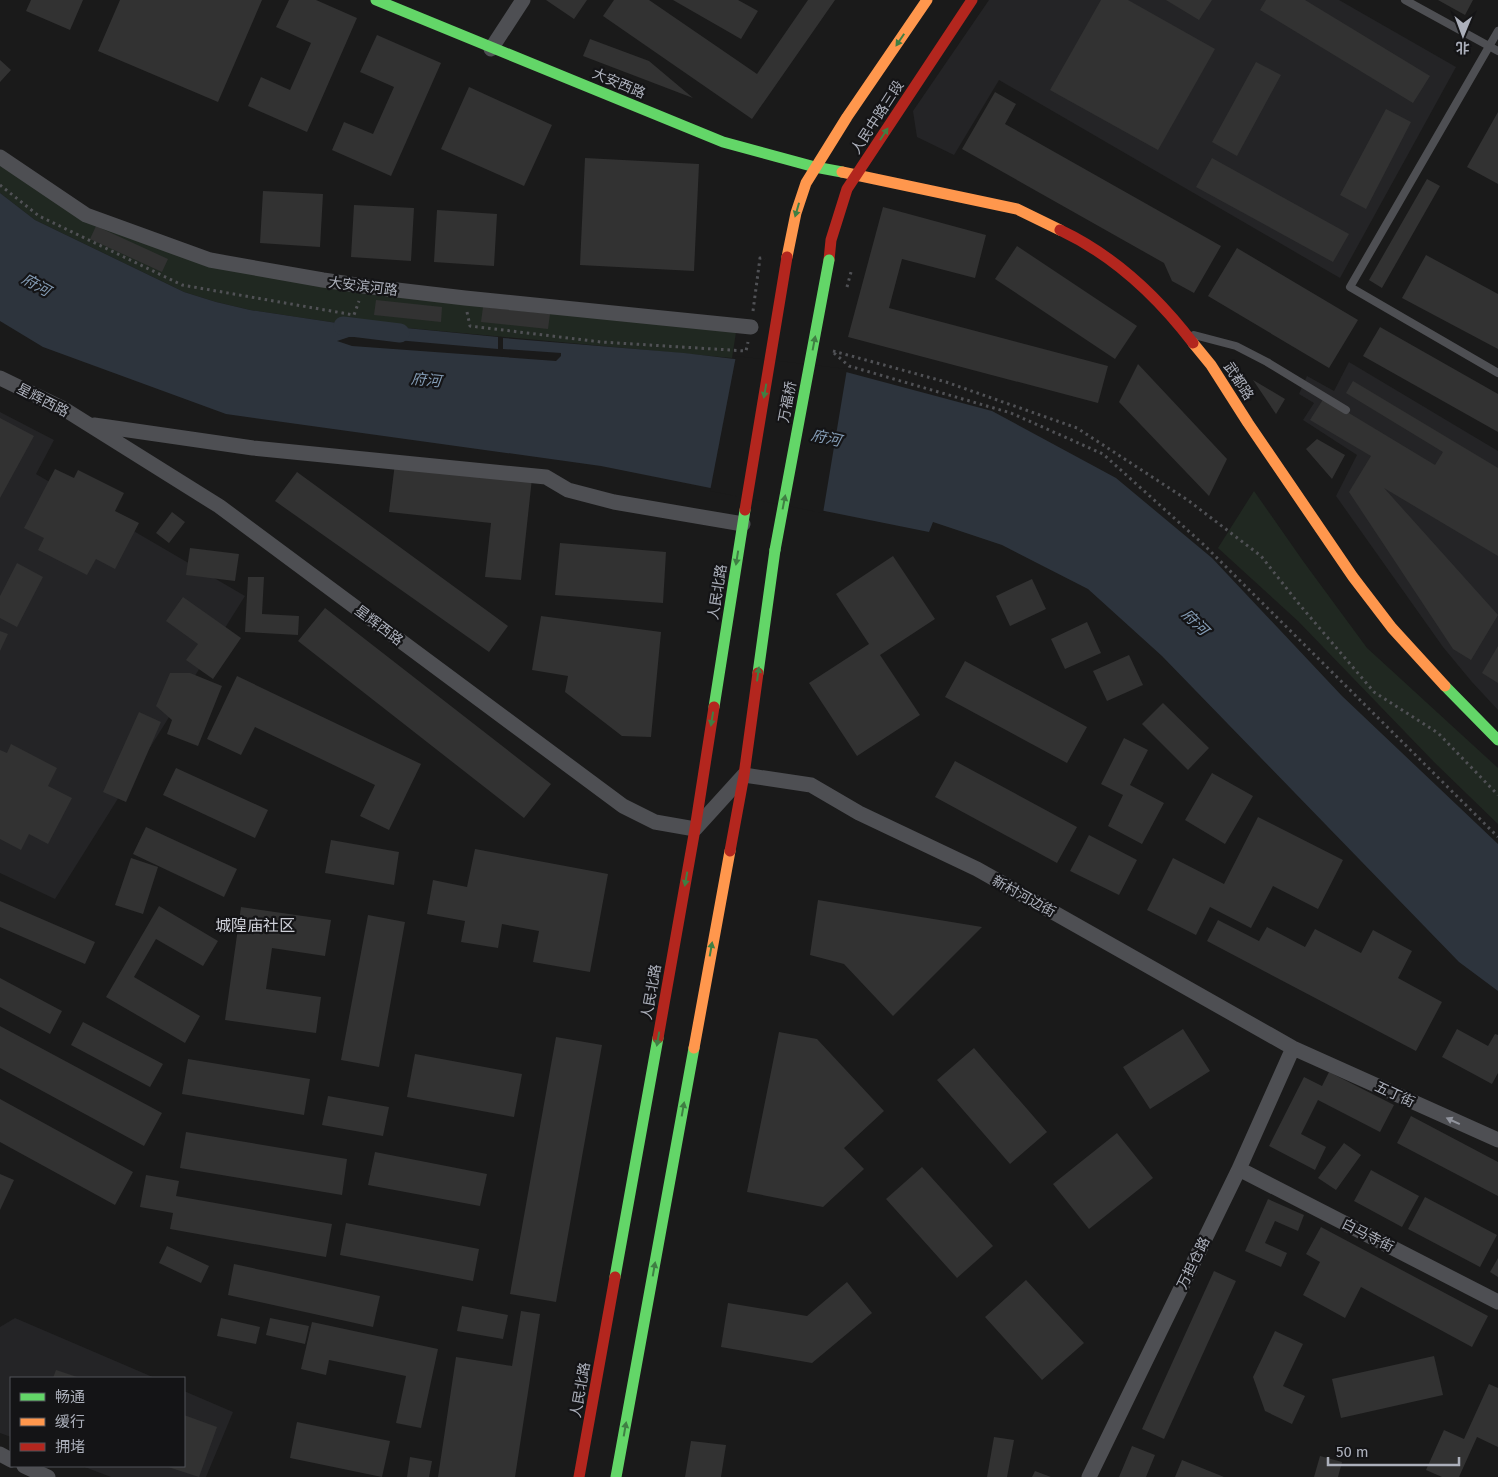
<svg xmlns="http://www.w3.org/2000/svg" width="1498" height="1477" font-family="'Fira Sans','Noto Sans SC',sans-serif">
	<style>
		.built { fill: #242426 }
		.green { fill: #202821 }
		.water { fill: #2d343d }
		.pier { fill: #1a1a1a }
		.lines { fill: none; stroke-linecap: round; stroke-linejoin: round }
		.canal { stroke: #2d343d; stroke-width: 19 }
		.building { fill: #323232 }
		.path { stroke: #505155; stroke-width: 3; stroke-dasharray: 2.5 4; stroke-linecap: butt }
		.lane { stroke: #4e4f53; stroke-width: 8 }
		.street { stroke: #4e4f53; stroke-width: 15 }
		.fast { stroke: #63d668; stroke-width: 11 }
		.slow { stroke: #ff974d; stroke-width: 11 }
		.jam { stroke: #b3261e; stroke-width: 11 }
		.fast-bridge { stroke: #63d668; stroke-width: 11 }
		.jam-bridge { stroke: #b3261e; stroke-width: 11 }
		.oneway { fill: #3f7f43 }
		.oneway2 { fill: #90939c }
		.labels { text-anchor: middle; stroke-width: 4.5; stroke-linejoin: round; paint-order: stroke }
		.street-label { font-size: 14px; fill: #acb0bb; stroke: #141416 }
		.water-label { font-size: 15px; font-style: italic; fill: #849cb5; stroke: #141416 }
		.quarter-label { font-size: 16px; fill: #cdcfd7; stroke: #141416 }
	</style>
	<rect width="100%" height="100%" fill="#1a1a1a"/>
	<path class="built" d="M989 0H1339L1456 67 1340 278 999 80 954 155 917 137 913 111Z
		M1349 362 1498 451V710L1472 682 1443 647 1336 496 1357 455 1303 420 1314 403 1299 394 1307 376 1334 391Z
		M0 412 54 440 36 474 245 596 55 899 0 873Z
		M15 1318 155 1378H11V1437L0 1433V1327Z
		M184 1391 233 1412 206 1477H111L82 1466H184Z"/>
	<path class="green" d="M0 163 188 259 736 332 732 358 375 325 337 323 250 310 216 302 184 292 35 220 0 193Z
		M1254 491 1303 561 1367 648 1498 768V824L1435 763 1298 621 1218 548Z"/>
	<path class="water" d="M0 193 35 220 184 292 216 302 250 310 337 323 369 325 367 337H349L337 341 352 346 556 361 561 356V353L503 349V338L684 353 846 372 992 411 1116 478 1212 558 1342 696 1498 844V991L1459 962 1162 656 1088 589 1002 545 933 522 929 532 601 466 226 414 43 347 0 321Z
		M375 325 498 337V349L374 338Z"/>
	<path class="pier" d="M736 356 847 369 823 513 710 491Z"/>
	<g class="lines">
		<path class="canal" d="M343 326 400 333"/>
	</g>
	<path class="building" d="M31 0H83L70 30 26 11Z
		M120 0H262L218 102 98 51Z
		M289 0H316L357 18 307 132 248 106 261 77 290 90 311 43 276 27Z
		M546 0H587L574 19Z
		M614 0H649L757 74 808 0H835L752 119 603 16Z
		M673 0H738L758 11 741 39Z
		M1101 0H1128L1215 49 1158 150 1050 90Z
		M1166 0H1212L1199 20Z
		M1266 0H1305L1430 76 1413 103 1260 10Z
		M1438 0H1473L1465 15Z
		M377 35 441 63 391 176 332 150 344 122 373 134 394 87 360 72Z
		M590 39 649 61 693 98 583 56Z
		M0 60 11 70 0 82Z
		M1256 62 1281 75 1237 156 1212 142Z
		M469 87 552 125 524 186 441 149Z
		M995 92 1016 104 1005 124 1221 246 1194 293 1172 281 1164 263 962 149Z
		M1386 109 1411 122 1366 209 1340 195Z
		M1498 112V184L1467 167Z
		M585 158 699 164 694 271 580 265Z
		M1212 158 1349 234 1333 262 1196 187Z
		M1427 179 1440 186 1382 288 1369 280Z
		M263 191 323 194 320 247 260 243Z
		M354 205 414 208 411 261 351 257Z
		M883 207 986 235 975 278 902 259 889 308 1108 366 1098 403 848 337Z
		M437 210 497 214 494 266 434 262Z
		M96 226 168 259 162 272 90 239Z
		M1017 246 1137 326 1115 359 995 279Z
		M1237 248 1358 320 1329 368 1208 296Z
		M1426 255 1498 294V349L1402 298Z
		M376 300 442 307 441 322 374 315Z
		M483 307 550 314 548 329 481 322Z
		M1380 327 1498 394V432L1363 356Z
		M1138 364 1227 459 1209 496 1119 402Z
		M1253 380 1285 399 1276 414Z
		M1353 381 1498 468V556L1384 488 1498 615 1471 660 1453 649 1349 492 1371 456 1310 420 1324 398 1435 465 1443 452 1346 393Z
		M0 418 34 436 0 498Z
		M1317 439 1345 455 1332 479 1306 449Z
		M395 463 532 478 521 580 485 577 491 523 389 512Z
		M55 469 74 478 78 470 124 493 115 511 139 523 115 569 96 559 87 575 38 550 44 538 24 528Z
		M297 472 508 626 489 652 275 501Z
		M172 512 185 522 169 543 156 533Z
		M560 543 666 552 663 603 555 595Z
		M190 548 239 554 235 581 186 575Z
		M893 556 935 619 880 655 920 715 857 756 809 683 869 644 836 594Z
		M17 563 43 577 17 627 0 618V596Z
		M248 577H264L262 614 299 616 298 635 245 632Z
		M1032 579 1046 609 1010 626 996 596Z
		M183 597 241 638 213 679 186 660 198 644 166 621Z
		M325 608 551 784 524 818 298 641Z
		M541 616 661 632 651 737 622 736 565 692 568 676 532 670Z
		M1087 622 1101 653 1065 669 1051 639Z
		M0 631 8 634 0 651Z
		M1498 646V683L1482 673Z
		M1129 655 1143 685 1107 701 1093 671Z
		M965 661 1087 727 1067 763 945 697Z
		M170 673H190L222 686 198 746 167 734 172 720 156 706Z
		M237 676 421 764 389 830 360 816 375 785 255 727 241 755 207 739Z
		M1163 703 1209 748 1188 770 1142 724Z
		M139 712 161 722 126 802 103 792Z
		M1124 738 1148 750 1130 785 1164 803 1142 844 1108 826 1123 795 1101 784Z
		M11 744 57 768 48 786 72 798 48 844 29 834 21 850 0 839V750L7 753Z
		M955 761 1077 827 1057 863 935 797Z
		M176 768 268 810 255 838 163 795Z
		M1212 773 1253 796 1225 844 1185 820Z
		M1258 817 1343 860 1318 909 1273 886 1251 928 1210 907 1196 935 1147 910 1173 858 1224 884Z
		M146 827 237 869 224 897 133 854Z
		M1089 835 1137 860 1119 895 1070 871Z
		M331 840 399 852 394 885 325 873Z
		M475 849 608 874 590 972 533 962 539 931 502 924 498 948 461 942 465 921 427 914 433 880 467 887Z
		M131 858 158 867 143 914 115 905Z
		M818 900 982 927 893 1016 844 964 810 955Z
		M0 901 95 942 85 964 0 927Z
		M159 906 218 941 203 966 156 939 134 977 200 1016 185 1043 106 997Z
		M241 907 331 920 325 956 272 948 266 989 321 997 316 1033 225 1020Z
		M368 915 405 922 379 1067 341 1060Z
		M1218 920 1259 941 1267 927 1305 947 1315 929 1361 953 1373 930 1412 951 1398 978 1442 1002 1416 1051 1207 941Z
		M0 978 62 1011 50 1034 0 1007Z
		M83 1022 163 1064 150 1087 71 1045Z
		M0 1026 162 1113 144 1146 0 1068Z
		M1183 1029 1210 1071 1150 1109 1123 1067Z
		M1457 1029 1488 1046 1495 1034 1498 1035V1073L1492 1084 1442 1057Z
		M779 1032 817 1039 884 1111 844 1148 864 1169 823 1207 747 1192Z
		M556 1037 602 1045 556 1302 510 1294Z
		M974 1048 1047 1132 1010 1164 937 1080Z
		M415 1054 522 1074 514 1117 407 1097Z
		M188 1059 310 1079 304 1115 182 1094Z
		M1329 1072 1394 1105 1380 1132 1318 1100 1301 1134 1326 1147 1315 1170 1269 1146 1304 1077 1322 1086Z
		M328 1096 389 1107 383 1136 322 1125Z
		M0 1099 133 1172 115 1205 0 1142Z
		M1411 1116 1498 1162V1196L1397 1143Z
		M186 1132 347 1159 342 1195 180 1168Z
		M1117 1133 1153 1178 1089 1229 1053 1184Z
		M1344 1143 1361 1155 1336 1190 1318 1178Z
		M375 1152 487 1174 480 1206 368 1185Z
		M922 1167 993 1246 957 1278 886 1199Z
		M1371 1170 1419 1196 1402 1227 1354 1201Z
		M0 1174 14 1180 0 1210Z
		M146 1175 179 1181 176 1196 332 1224 326 1257 170 1229 173 1213 140 1207Z
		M1425 1197 1497 1235 1480 1267 1408 1229Z
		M1268 1199 1304 1215 1298 1231 1275 1221 1265 1243 1287 1253 1281 1267 1245 1251Z
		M346 1223 479 1249 473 1281 340 1255Z
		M1321 1227 1488 1316 1472 1347 1361 1287 1345 1318 1303 1295 1320 1262 1306 1254Z
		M167 1246 209 1266 201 1283 159 1263Z
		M1498 1258V1277L1490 1272Z
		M234 1264 380 1296 373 1327 228 1295Z
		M1214 1271 1236 1281 1164 1439 1142 1429Z
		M1026 1280 1084 1343 1042 1380 985 1317Z
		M847 1282 872 1313 812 1363 721 1347 728 1303 807 1316Z
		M462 1306 508 1315 503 1339 457 1331Z
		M521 1311 540 1314 515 1477H438L456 1357 512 1366Z
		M221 1318 260 1327 256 1344 217 1336Z
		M270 1318 309 1326 305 1344 266 1335Z
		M312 1322 438 1349 421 1428 396 1423 406 1376 329 1360 326 1375 301 1369Z
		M1275 1331 1303 1344 1283 1386 1305 1396 1292 1424 1265 1411 1253 1377Z
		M1434 1356 1443 1395 1341 1418 1332 1379Z
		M56 1370 80 1378H53Z
		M1489 1384 1498 1388V1447L1477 1437 1459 1477H1442L1426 1470 1444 1430 1464 1439Z
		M184 1415 217 1427 199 1477 165 1466H184Z
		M297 1422 390 1441 382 1477 290 1458Z
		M994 1437 1014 1440 1007 1477H987Z
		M691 1441 726 1445 721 1477H685Z
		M1132 1446 1155 1455 1146 1477H1119Z
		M1320 1456 1342 1462 1338 1477H1314Z
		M410 1457 432 1461 429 1477H407Z
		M1182 1460 1224 1477H1175Z
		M1035 1471 1051 1477H1032Z"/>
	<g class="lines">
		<path class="path" d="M0 185 39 216 182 285 354 315 359 301
			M847 287 851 272 848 271
			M753 311 760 258 765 259
			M467 312 470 326 601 342 746 351 748 342
			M833 351 946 382 1077 428 1189 501 1261 556 1299 604 1374 692 1438 733 1498 795
			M834 353 849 366 1011 413 1103 454 1203 544 1498 837"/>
		<path class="lane" d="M1405 0 1498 51
			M1498 31 1350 287 1498 373
			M1194 335 1236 346 1267 362 1346 410"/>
		<path class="street" d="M491 49 523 0
			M0 157 86 215 210 260 323 280 363 286 465 298 751 327
			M0 378 64 409 219 506 623 806 655 822 695 829 744 775 811 785 859 813 977 869 1293 1048 1498 1140
			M94 425 253 448 546 477 568 490 614 502 743 524
			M1239 1169 1498 1302
			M0 1454 11 1460
			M24 1466 48 1477
			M1089 1477 1239 1169 1293 1048"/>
		<path class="fast" d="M376 0 723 142 815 167 842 172
			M758 673 775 550
			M1445 686 1498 740
			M714 707 745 510
			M615 1277 658 1038
			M616 1477 694 1048"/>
		<path class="slow" d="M842 172 1017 209 1060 230
			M787 257 796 213 806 183 847 117 927 0
			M1193 343 1211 365 1248 423 1353 577 1392 628 1445 686
			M694 1048 730 851"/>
		<path class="jam" d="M1060 230C1113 255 1157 296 1193 343
			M829 260 831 240 847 189 972 0
			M730 851 744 775 758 673
			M658 1038 695 829 714 707
			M579 1477 615 1277"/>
		<path class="fast-bridge" d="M775 550 829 260"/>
		<path class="jam-bridge" d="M745 510 787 257"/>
	</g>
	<defs><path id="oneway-solid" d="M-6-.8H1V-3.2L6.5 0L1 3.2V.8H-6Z" transform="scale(1.25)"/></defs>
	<g class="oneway">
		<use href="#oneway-solid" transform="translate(900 40) rotate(124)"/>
		<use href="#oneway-solid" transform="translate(884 134) rotate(-57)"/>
		<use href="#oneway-solid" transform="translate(797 210) rotate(106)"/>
		<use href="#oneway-solid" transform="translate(814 343) rotate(-79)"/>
		<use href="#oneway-solid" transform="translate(765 391) rotate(100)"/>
		<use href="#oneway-solid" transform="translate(784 502) rotate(-79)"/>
		<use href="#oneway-solid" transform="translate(737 558) rotate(99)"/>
		<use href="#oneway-solid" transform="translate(758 674) rotate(-82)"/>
		<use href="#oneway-solid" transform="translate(712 719) rotate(99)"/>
		<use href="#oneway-solid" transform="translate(686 879) rotate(100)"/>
		<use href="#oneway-solid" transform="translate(711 949) rotate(-80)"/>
		<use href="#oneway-solid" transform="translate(658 1039) rotate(100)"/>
		<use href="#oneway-solid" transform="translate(683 1109) rotate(-80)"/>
		<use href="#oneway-solid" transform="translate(654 1269) rotate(-80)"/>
		<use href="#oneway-solid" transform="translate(625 1429) rotate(-80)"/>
	</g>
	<use class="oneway2" href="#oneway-solid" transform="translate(1453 1121) rotate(-155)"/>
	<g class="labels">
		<g class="street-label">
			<text transform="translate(619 83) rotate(23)" y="5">大安西路</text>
			<text transform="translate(877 117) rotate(-57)" y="5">人民中路三段</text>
			<text transform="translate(363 286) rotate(7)" y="5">大安滨河路</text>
			<text transform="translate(1239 381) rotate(57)" y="5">武都路</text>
			<text transform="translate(43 400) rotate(27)" y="5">星辉西路</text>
			<text transform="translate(787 402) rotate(-79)" y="5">万福桥</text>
			<text transform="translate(717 592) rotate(-81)" y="5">人民北路</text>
			<text transform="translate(379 625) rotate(37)" y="5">星辉西路</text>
			<text transform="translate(1024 896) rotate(29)" y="5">新村河边街</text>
			<text transform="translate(651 992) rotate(-80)" y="5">人民北路</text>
			<text transform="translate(1395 1094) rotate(25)" y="5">五丁街</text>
			<text transform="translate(1368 1235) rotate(27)" y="5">白马寺街</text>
			<text transform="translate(1193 1263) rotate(-64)" y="5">万担仓路</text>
			<text transform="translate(580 1390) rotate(-80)" y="5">人民北路</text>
		</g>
		<g class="water-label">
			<text transform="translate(36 285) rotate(29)" y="5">府河</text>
			<text transform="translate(426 380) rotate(6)" y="5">府河</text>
			<text transform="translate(826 438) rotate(13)" y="5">府河</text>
			<text transform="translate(1195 622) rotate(45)" y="5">府河</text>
		</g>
		<g class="quarter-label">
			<text x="255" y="931">城隍庙社区</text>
		</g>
	</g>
	<rect x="10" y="1377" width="175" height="90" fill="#141416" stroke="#515258"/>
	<rect x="20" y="1393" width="25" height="8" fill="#63d668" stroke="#515258"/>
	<text x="55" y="1402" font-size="15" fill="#acb0bb">畅通</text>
	<rect x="20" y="1418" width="25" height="8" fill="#ff974d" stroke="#515258"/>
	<text x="55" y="1427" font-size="15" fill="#acb0bb">缓行</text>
	<rect x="20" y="1443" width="25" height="8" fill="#b3261e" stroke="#515258"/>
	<text x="55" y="1452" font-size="15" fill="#acb0bb">拥堵</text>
	<g transform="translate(1463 35) rotate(181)" stroke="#141416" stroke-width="4" paint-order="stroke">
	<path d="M0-4L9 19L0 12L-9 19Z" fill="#acb0bb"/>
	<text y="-8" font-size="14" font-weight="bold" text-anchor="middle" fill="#acb0bb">北</text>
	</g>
	<path d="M1328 1457v8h131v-8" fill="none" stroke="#acb0bb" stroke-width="2.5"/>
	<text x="1336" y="1457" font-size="15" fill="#acb0bb" stroke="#141416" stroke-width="4" paint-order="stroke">50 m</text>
</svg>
